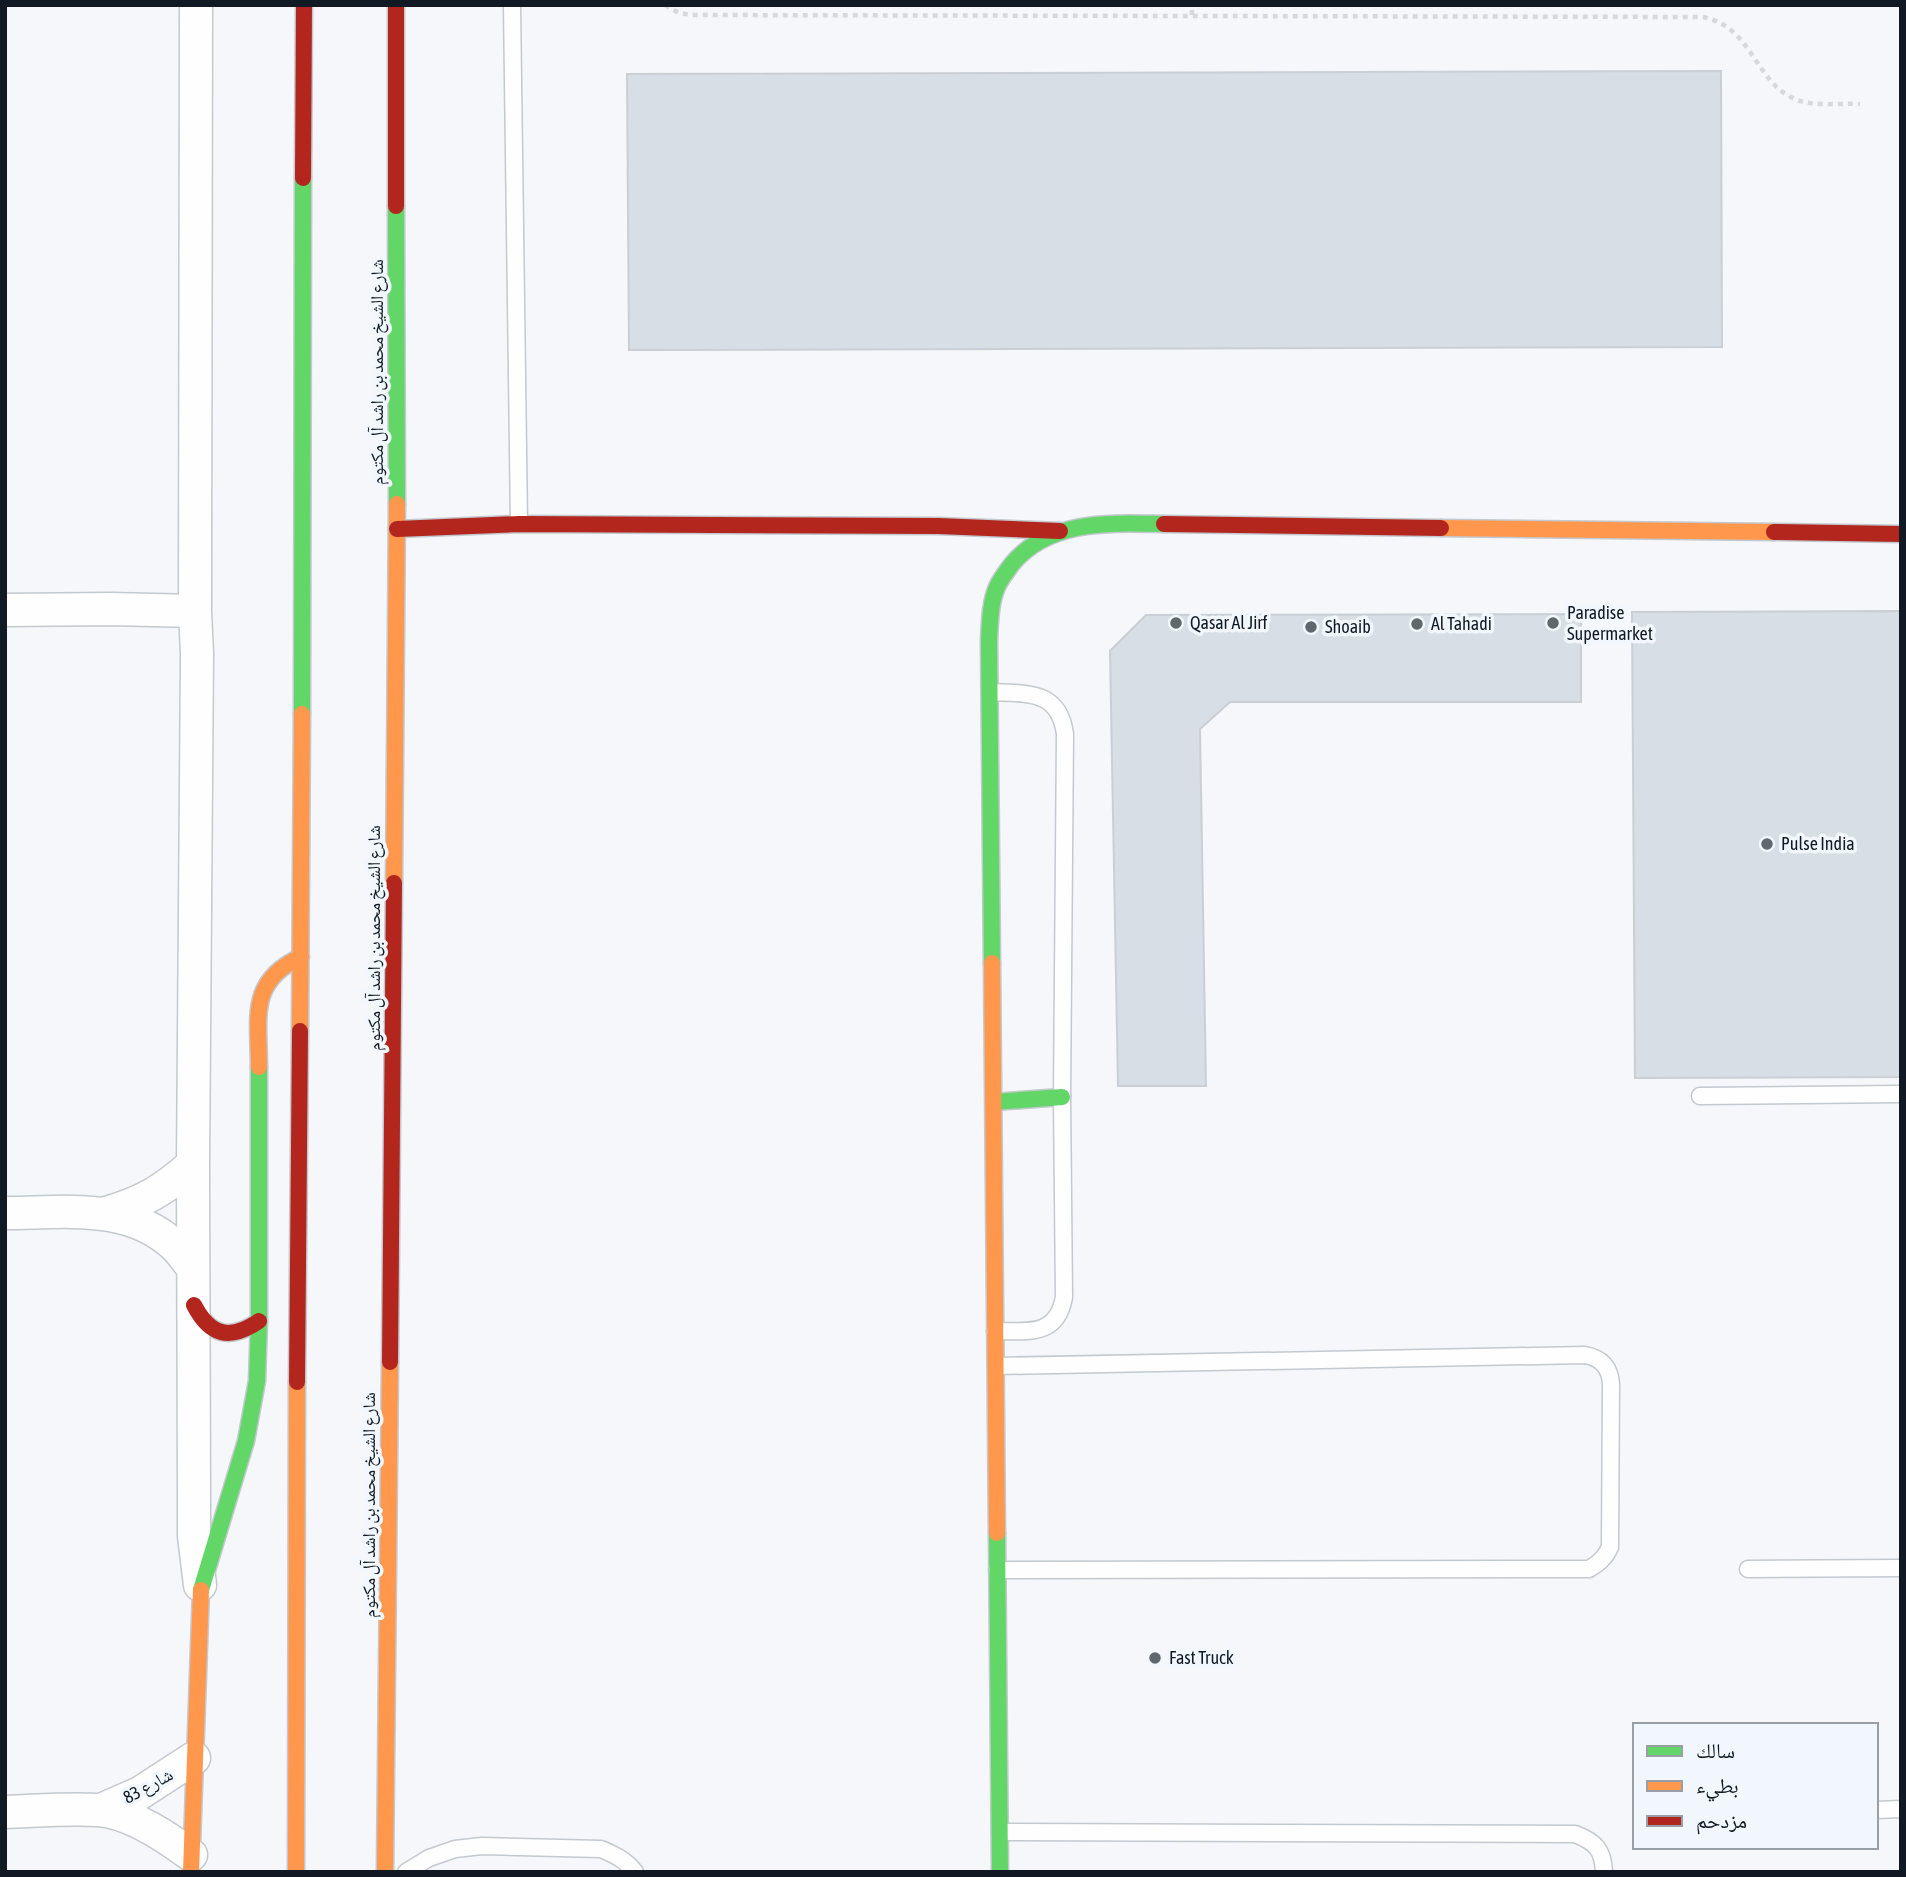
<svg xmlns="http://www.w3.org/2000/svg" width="1906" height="1877" font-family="'Asap Condensed','Noto Naskh Arabic',sans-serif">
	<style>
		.building { fill: #d8dee5; stroke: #c9cfd5; stroke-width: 2 }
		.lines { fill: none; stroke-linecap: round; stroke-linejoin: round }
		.lane-casing { stroke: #c3c9cf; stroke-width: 19 }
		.street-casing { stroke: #c3c9cf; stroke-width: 35 }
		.fast-casing { stroke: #c3c9cf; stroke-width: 19 }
		.slow-casing { stroke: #c3c9cf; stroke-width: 19 }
		.jam-casing { stroke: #c3c9cf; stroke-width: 19 }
		.path { stroke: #d7d8d9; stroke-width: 4.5; stroke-dasharray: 5 5; stroke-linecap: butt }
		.lane { stroke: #fefefe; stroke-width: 16 }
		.street { stroke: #fefefe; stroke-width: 32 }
		.fast { stroke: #63d668; stroke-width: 16 }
		.slow { stroke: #ff974d; stroke-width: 16 }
		.jam { stroke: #b3261e; stroke-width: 16 }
		.poi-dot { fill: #61676f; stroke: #f2f7fd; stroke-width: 2.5 }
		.labels { text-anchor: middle; stroke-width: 7; stroke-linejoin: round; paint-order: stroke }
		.street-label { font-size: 18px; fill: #111a24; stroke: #f2f7fd }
		.poi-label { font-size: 18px; fill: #111a24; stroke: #f2f7fd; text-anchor: start }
	</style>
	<rect width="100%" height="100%" fill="#f5f7fa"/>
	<path class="building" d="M1721 71 1722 347 629 350 627 74Z
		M1901 611V1077L1635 1078 1632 612Z
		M1581 614V702H1230L1200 729 1206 1086H1118L1110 651 1146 615Z"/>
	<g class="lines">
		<g class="lane-casing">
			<path id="lane" d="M512 5 519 524
				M990 692C1026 694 1059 689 1065 734L1062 1097 1064 1297C1057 1337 1028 1331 995 1331
				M1700 1096 1901 1094
				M996 1366 1585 1355C1601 1358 1610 1367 1611 1384L1610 1547C1605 1558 1599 1563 1589 1569L997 1570
				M1748 1569 1901 1568
				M1876 1810 1901 1809
				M1000 1832 1575 1834C1596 1842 1603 1850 1604 1872
				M406 1872 429 1858 455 1849 482 1846 601 1849C615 1855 626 1860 635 1872"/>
		</g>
		<g class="street-casing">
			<path id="street" d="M196 5 195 611 197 654 193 1164 194 1497V1536L200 1585
				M5 610 111 609 195 611
				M5 1213C64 1213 129 1202 176 1247 182 1253 187 1261 193 1268
				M106 1213C144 1202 164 1190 193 1164
				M101 1810 140 1793 194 1758
				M5 1812C36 1811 68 1808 98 1810 129 1812 167 1837 191 1855"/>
		</g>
		<g class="fast-casing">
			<path id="fast" d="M396 206 397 504
				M302 714 303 178
				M992 963 989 640C990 623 990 603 997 587 1001 578 1007 571 1012 564 1049 519 1112 523 1164 524
				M994 1102 1062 1097
				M997 1533 1000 1872
				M201 1590 246 1441 257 1381 259 1321V1067"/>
		</g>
		<g class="slow-casing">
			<path id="slow" d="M1441 528 1774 532
				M394 883 397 504
				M992 963 997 1533
				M300 1031 302 714
				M259 1067C259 1018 248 981 301 957
				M191 1872 201 1590
				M296 1872 297 1382
				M385 1872 390 1362"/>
		</g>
		<g class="jam-casing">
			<path id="jam" d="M396 5V206
				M303 178 304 5
				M1164 524 1441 528
				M397 529 519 524 938 526 1060 531
				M1774 532 1901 534
				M194 1305C210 1336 230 1341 259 1321
				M390 1362 394 883
				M297 1382 300 1031"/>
		</g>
		<path class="path" d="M665 5 679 13 692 15 1703 17C1754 28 1754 82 1795 99 1812 107 1841 103 1860 104
			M1192 15V5"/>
		<use href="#lane" class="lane"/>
		<use href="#street" class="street"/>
		<use href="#fast" class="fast"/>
		<use href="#slow" class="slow"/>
		<use href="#jam" class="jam"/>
	</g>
	<g class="poi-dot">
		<circle cx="1176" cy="623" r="7"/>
		<circle cx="1553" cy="623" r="7"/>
		<circle cx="1417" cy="624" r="7"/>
		<circle cx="1311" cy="627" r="7"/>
		<circle cx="1767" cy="844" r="7"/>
		<circle cx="1155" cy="1658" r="7"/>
	</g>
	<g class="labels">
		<g class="street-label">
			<text transform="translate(377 372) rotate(-90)" y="6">شارع الشيخ محمد بن راشد آل مكتوم</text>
			<text transform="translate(374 938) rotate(-90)" y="6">شارع الشيخ محمد بن راشد آل مكتوم</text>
			<text transform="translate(369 1505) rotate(-90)" y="6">شارع الشيخ محمد بن راشد آل مكتوم</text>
			<text transform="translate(148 1786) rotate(-29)" y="6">شارع 83</text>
		</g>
		<g class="poi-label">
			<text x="1567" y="619">Paradise<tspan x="1567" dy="21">Supermarket</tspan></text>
			<text x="1190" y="629">Qasar Al Jirf</text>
			<text x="1431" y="630">Al Tahadi</text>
			<text x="1325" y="633">Shoaib</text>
			<text x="1781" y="850">Pulse India</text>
			<text x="1169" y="1664">Fast Truck</text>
		</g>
	</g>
	<rect width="1906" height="1877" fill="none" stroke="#111a24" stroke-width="14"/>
	<rect x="1633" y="1723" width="245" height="126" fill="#f2f7fd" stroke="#989fa6" stroke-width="2"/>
	<rect x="1647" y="1746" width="35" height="10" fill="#63d668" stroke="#989fa6" stroke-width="2"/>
	<text x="1696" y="1758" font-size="21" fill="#111a24">سالك</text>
	<rect x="1647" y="1781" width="35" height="10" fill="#ff974d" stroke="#989fa6" stroke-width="2"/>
	<text x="1696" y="1793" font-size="21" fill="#111a24">بطيء</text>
	<rect x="1647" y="1816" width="35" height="10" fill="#b3261e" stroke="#989fa6" stroke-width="2"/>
	<text x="1696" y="1828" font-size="21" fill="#111a24">مزدحم</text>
</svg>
